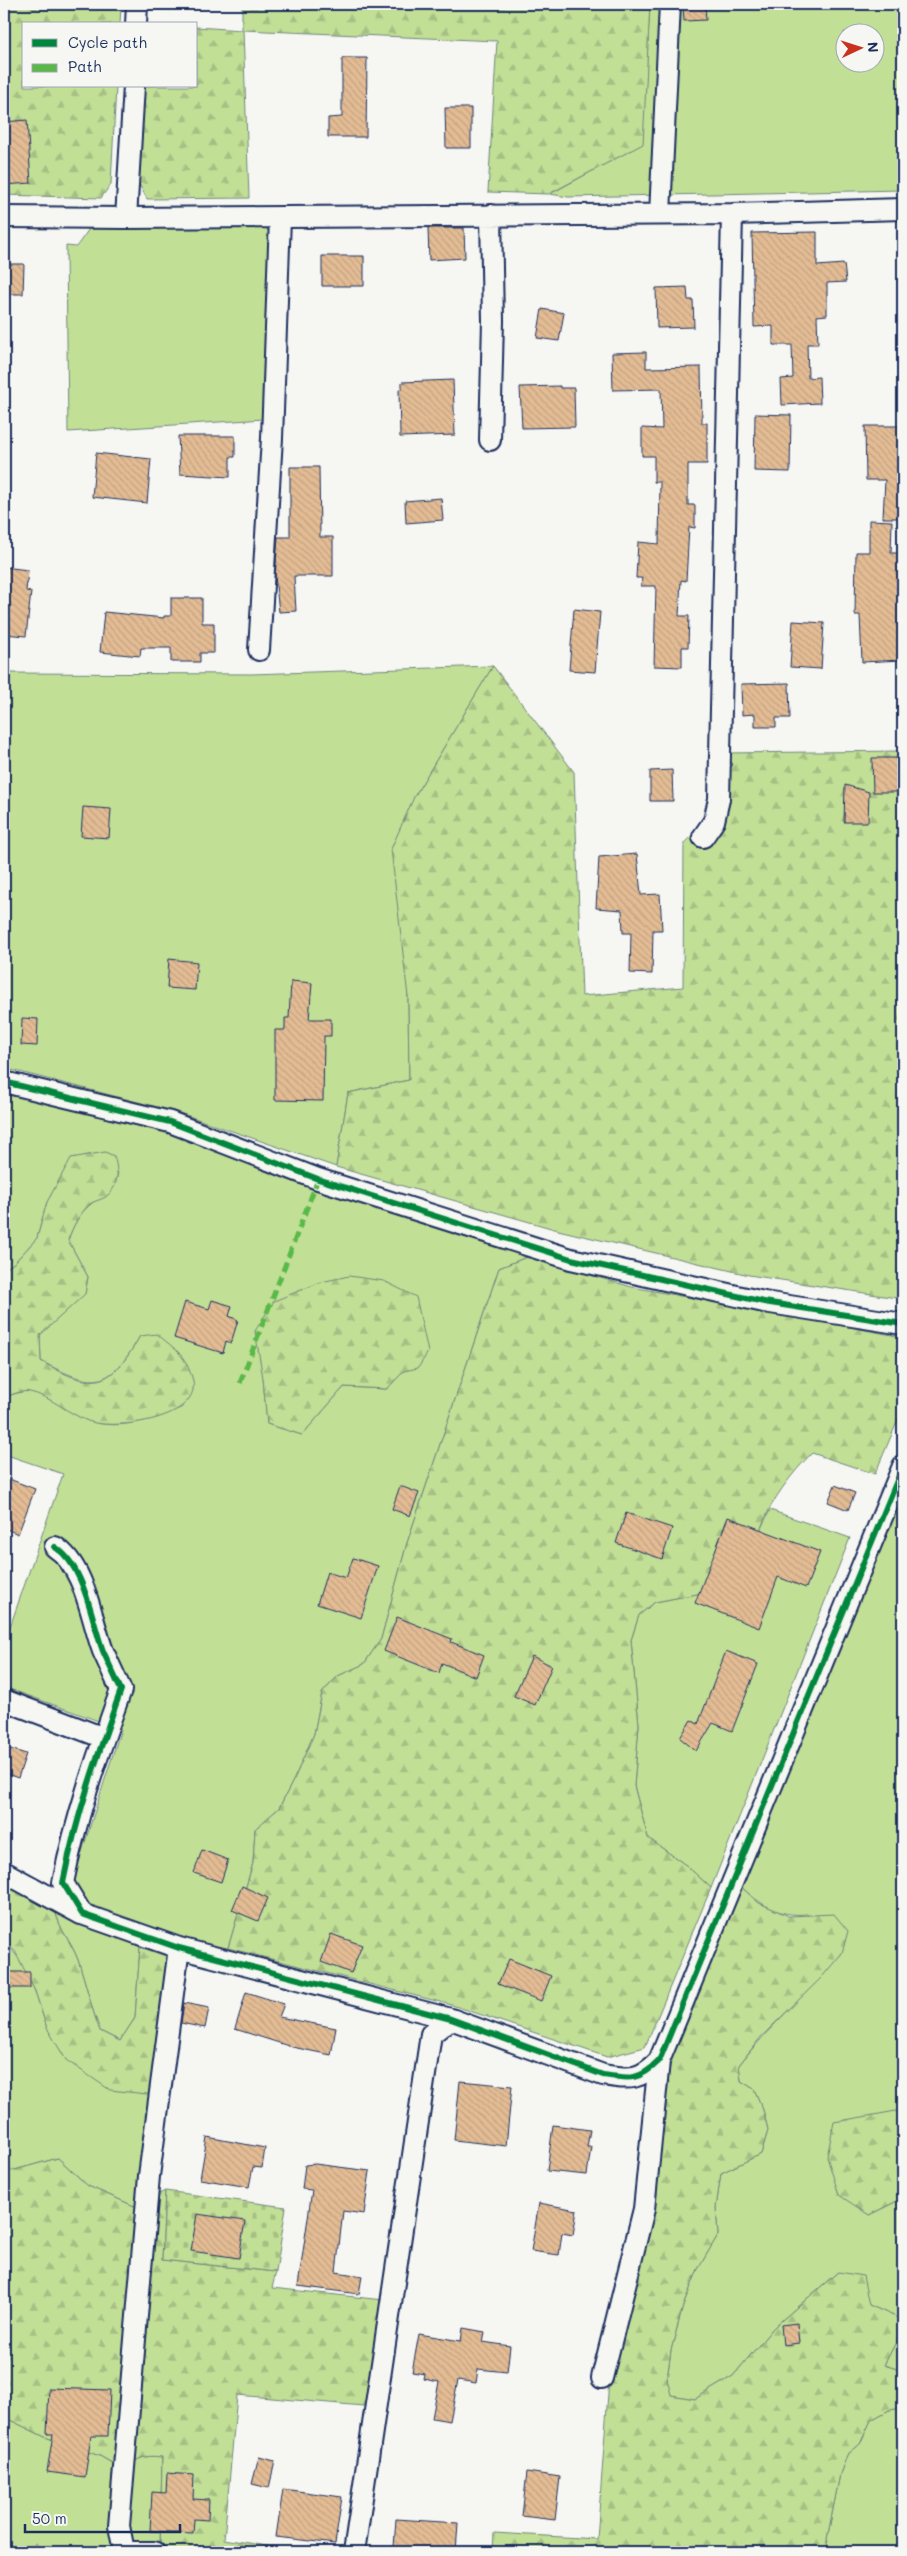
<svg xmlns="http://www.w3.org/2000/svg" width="907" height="2556" font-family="Mali,sans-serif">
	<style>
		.green { fill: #c2df96; stroke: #6e877a; fill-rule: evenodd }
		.forest { fill: url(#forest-firs); stroke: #6e877a }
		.cemetery { fill: url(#cemetery-stones); stroke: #6e877a }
		.building { fill: url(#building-back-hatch); stroke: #1b2f5e }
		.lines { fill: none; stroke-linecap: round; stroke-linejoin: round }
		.minor-casing { stroke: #1b2f5e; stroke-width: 24 }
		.minor { stroke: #f6f6f2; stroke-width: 20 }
		.quiet { stroke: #58b947; stroke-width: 5; stroke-dasharray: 10 5; stroke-linecap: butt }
		.cycleway-casing { stroke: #f6f6f2; stroke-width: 9 }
		.cycleway { stroke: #00873e; stroke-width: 6 }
	</style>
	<defs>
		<pattern id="forest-firs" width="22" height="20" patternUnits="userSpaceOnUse" patternTransform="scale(1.25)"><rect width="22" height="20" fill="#c2df96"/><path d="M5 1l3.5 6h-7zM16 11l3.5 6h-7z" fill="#a6c084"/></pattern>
		<pattern id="cemetery-stones" width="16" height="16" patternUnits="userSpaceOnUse" patternTransform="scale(1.25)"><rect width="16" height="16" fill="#c2df96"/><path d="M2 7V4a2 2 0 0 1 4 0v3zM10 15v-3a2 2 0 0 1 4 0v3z" fill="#a6c084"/></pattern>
		<pattern id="building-back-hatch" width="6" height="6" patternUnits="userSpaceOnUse" patternTransform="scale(1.25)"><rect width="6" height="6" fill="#e3bc94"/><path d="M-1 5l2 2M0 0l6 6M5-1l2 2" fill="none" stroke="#c2a282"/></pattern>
	</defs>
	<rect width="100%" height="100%" fill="#f6f6f2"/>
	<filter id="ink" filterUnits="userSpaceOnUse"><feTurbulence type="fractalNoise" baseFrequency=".02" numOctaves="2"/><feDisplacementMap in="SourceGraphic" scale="10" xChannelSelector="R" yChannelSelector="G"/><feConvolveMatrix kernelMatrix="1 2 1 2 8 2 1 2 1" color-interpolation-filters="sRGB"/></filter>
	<g filter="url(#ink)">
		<path class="green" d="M650 4H903V190L568 197 550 194 642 144ZM844 32H874V62H844Z
			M256 217 271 234 264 419 68 432 66 246 76 247 89 229Z
			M493 666 414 797 408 997 409 1080 348 1093 336 1167 177 1112 4 1068V673L252 674Z
			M4 1091 82 1109 166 1132 527 1257 499 1268 407 1543 381 1639 364 1664 338 1676 322 1693 314 1734 295 1777 279 1808 255 1829 253 1863 228 1948 184 1941 85 1908 72 1883 121 1729 4 1687V1644L63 1474 4 1454V1397C11 1395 19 1392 26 1391 48 1390 70 1415 89 1421 121 1431 154 1419 183 1407L140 1336C109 1390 94 1389 41 1361L40 1335 85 1293 88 1277 68 1240C73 1226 79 1213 91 1204 106 1192 114 1195 118 1172L47 1202 37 1238 14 1263 4 1270ZM404 1371 386 1389 344 1387 302 1435 267 1424 263 1378Z
			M903 1487V2114L896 2111 869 2215 903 2198V2371L884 2365 897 2340 900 2319 869 2305 838 2272 774 2327 733 2376 695 2399 670 2395 667 2380 671 2350 683 2306 698 2269 718 2235 716 2208 721 2173 761 2154 768 2130 763 2110 754 2089 741 2081 739 2065C770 2025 809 1992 842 1953L807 1914C777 1917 760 1904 739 1885Z
			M770 1510 850 1538 711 1888 687 1866 648 1838 634 1786 639 1725 631 1640 639 1615 655 1602 702 1593 756 1563 761 1528Z
			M55 1910 140 1947 135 2018 120 2041 100 2031C91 2008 86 1983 78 1960 71 1941 60 1932 55 1910Z
			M4 1943C29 1962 37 1999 47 2028L156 2095 147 2200 134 2206 88 2186 58 2158 4 2173Z
			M903 2408V2552H830L827 2539 840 2474 847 2455 860 2444 871 2420 889 2410Z
			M4 2417 45 2437 100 2456 125 2471C136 2457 145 2455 162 2457L160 2552H46L35 2543 33 2552H4Z"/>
		<path class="forest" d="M4 4H121L120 24H24V86H116L111 184 101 198 4 195Z
			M242 4H650L643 144 549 194 488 192 497 41 243 30 249 198 147 199 138 182 144 86H196V27L242 30Z
			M493 666 574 772 582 996 683 987 684 843 709 819 726 753 903 751V1299L749 1275 558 1230 336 1167 348 1093 409 1080 408 997 391 849 414 797Z
			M105 1152 114 1156C118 1169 120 1184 108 1195 103 1200 95 1200 90 1204 79 1214 73 1226 68 1240L88 1277 85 1294 40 1335 41 1361C93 1392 111 1388 140 1336L157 1334C177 1351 183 1352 192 1377 206 1419 114 1431 88 1421 67 1413 52 1397 30 1392 22 1390 11 1395 4 1397V1270L14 1263 37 1238 47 1202 71 1158Z
			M527 1257 632 1287 903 1337V1408L875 1474 812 1453C792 1473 771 1500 761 1528 758 1538 758 1552 756 1563L702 1593 655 1602 639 1615 631 1640 639 1725 634 1786 648 1838 687 1866 711 1888 645 2047 607 2057 452 2005 228 1948 253 1863 255 1829 279 1808 295 1777 314 1734 322 1693 338 1676 364 1664 381 1639 407 1543 499 1268Z
			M349 1276 384 1281 416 1297 428 1352 418 1368 404 1371 387 1389 344 1387 302 1435 267 1424 263 1378 255 1331 274 1301 321 1282Z
			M4 1885 55 1910C60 1932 71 1941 78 1960 86 1983 91 2008 100 2031L120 2041 135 2018 140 1947 166 1956 170 1970 156 2095 110 2090 66 2060 47 2028 35 1991 15 1951 4 1943Z
			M739 1885 759 1903 789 1916 834 1914 848 1931 842 1953 822 1977 761 2037 739 2065 741 2081 754 2089 763 2110 768 2130 761 2154 721 2173 716 2208 718 2235 698 2269 683 2306 671 2350 667 2379 671 2395 695 2399 733 2376 774 2327 838 2272 863 2276 869 2305 900 2319 897 2340 884 2365 903 2371V2408L889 2410 871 2420 860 2444 847 2455 840 2474 827 2539 830 2552H493L494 2533 597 2539 609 2380 672 2056Z
			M896 2111 903 2114V2198L869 2215 839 2195 827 2157 834 2122Z
			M58 2158 88 2186 134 2206 165 2191 162 2260 276 2272 272 2288 383 2300 375 2407 237 2395 224 2539 303 2552H160L162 2457C145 2455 136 2457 126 2471L100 2456 45 2437 4 2417V2173Z"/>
		<path class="cemetery" d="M165 2191 286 2207 276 2272 162 2260Z"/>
		<path class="building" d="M683 4H705L706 20 684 21Z
			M342 58H367L366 137H328V118L342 117Z
			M445 108H471V148H446Z
			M27 120 31 183 4 185V122Z
			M428 228H464L465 258 429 260Z
			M817 232V266L844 264 846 282 827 283V315L817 316 818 344H807L808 378 819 377 820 403 782 405 781 379 793 378 792 345H773V326L754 327 752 233Z
			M322 256H364V286H322Z
			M4 264H24L23 294H4Z
			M687 287 688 300H693L694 327 657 328 656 288Z
			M542 309 564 313 559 341 537 338Z
			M646 352V368L701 367 702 423H707V464H688V505H695V528L689 527 686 581 681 580 679 616H689L688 647H682V667L654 666 656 586H641L642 578H636L638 542 659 544 660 482H654V456H642V428L662 429 661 389 613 390 612 353Z
			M453 380 455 435 400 437 399 389H402V382Z
			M560 386V388H574L575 427 522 428 520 387Z
			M755 414 791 415 790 472 754 471Z
			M865 426H903V518H883L885 480H866Z
			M178 436H235V457H230V477L180 474Z
			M96 453 151 459 147 503 92 497Z
			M290 467H319L320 537H333V576H294L296 611 279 612 275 576 278 537H290Z
			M441 498 443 520 406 523 405 501Z
			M869 520 892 521 891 553H903V616H900L902 660 862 662 860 615H855L856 552H869Z
			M4 567 28 570 26 591 31 592 26 636 4 634Z
			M171 598H202V623H214V653H200V662H171V648H141L140 656 100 652 104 612 164 618V616H171Z
			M574 609 600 612 595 672 569 670Z
			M793 621 824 623 821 669 790 667Z
			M789 683 790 718H776V727H755V714L742 715 741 684Z
			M872 758H903V792H873Z
			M672 770 673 801H650V771Z
			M845 785 869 792 868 822H844Z
			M83 807 111 809 109 838 81 836Z
			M637 854 641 895 660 894 662 930H653L652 974 630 973 631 933H623L622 910 596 908 599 857Z
			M169 959 197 962 195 990 167 988Z
			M291 981 312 983 309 1019H331V1036H324L323 1101 275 1100V1030H285V1018H289Z
			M22 1018 38 1019 37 1046 21 1045Z
			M212 1300 232 1306 229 1316 238 1320 231 1343 226 1341 223 1353 174 1338 185 1302 209 1309Z
			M4 1477 35 1489 18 1534 4 1528Z
			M835 1485 855 1493 848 1510 828 1502Z
			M400 1486 419 1493 410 1516 392 1509Z
			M626 1513 672 1528 662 1559 616 1543Z
			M728 1517 820 1552 806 1588 778 1577 759 1628 695 1603Z
			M353 1558 378 1566 361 1618 317 1604 327 1572 346 1578Z
			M397 1617 452 1639 451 1642 484 1655 476 1677 442 1663 439 1673 384 1651Z
			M726 1651 758 1664 732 1731 713 1723 696 1751 680 1738 691 1720 698 1724Z
			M532 1656 552 1666 535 1705 514 1696Z
			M4 1747 26 1754 18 1778 4 1773Z
			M202 1850 228 1860 221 1882 194 1873Z
			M242 1886 268 1898 258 1921 232 1910Z
			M331 1934 362 1945 351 1973 321 1962Z
			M509 1959 551 1976 541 2001 498 1984Z
			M9 1972H30V1988H9Z
			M246 1992 284 2004 279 2017 336 2028 331 2055 292 2047 235 2029Z
			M184 2003 209 2008 205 2028 181 2023Z
			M460 2081 512 2086 506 2146 454 2140Z
			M553 2125 590 2130 587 2147H591L587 2175 547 2171Z
			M207 2137 265 2148 262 2168 253 2167 249 2187 200 2179Z
			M315 2164 370 2171 364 2214 343 2211 336 2272 362 2276 359 2294 298 2286 312 2190 302 2189 305 2165Z
			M539 2203 577 2210 573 2235 562 2233 559 2255 531 2251Z
			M197 2214 245 2221 239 2258 191 2251Z
			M797 2323 799 2343 783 2345 781 2325Z
			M463 2328 485 2332 483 2342 510 2346 507 2372 478 2369 476 2383 458 2380 450 2421 432 2418 439 2382 424 2379 425 2374 412 2372 419 2334 461 2341Z
			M49 2388 110 2390 108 2436H91L85 2477 47 2472 53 2434H47Z
			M259 2457 275 2461 269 2488 252 2484Z
			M527 2472 560 2477 555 2520 522 2516Z
			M167 2473 194 2475 193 2499 209 2500 208 2520 194 2519 193 2533 150 2531 152 2492 166 2493Z
			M283 2489 342 2497 335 2544 276 2537Z
			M396 2519 458 2523 456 2552H423V2550L394 2547Z"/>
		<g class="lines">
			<g class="minor-casing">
				<path id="minor" d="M136 24 137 4
					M660 214 670 4
					M4 217 126 218 732 214 903 209
					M126 218 134 86
					M490 440 493 321 491 215
					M259 650 272 438 280 218
					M703 837 714 821 719 799 732 214
					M4 1082 170 1122 318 1179 571 1259 764 1302 903 1324
					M55 1547C85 1566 91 1619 103 1651 109 1664 115 1677 121 1690 98 1754 76 1816 63 1883L82 1914 179 1948 451 2019 603 2075C630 2079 639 2081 659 2061L903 1466
					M4 1700 104 1738
					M4 1872 81 1914
					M602 2378 644 2209 659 2061
					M124 2551 119 2526 149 2176 179 1948
					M124 2552H154
					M354 2552 431 2034 451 2019"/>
			</g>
			<use href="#minor" class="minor"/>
			<path class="quiet" d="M240 1383 318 1179"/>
			<g class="cycleway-casing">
				<path id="cycleway" d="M4 1082 170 1122 318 1179 571 1259 764 1302 903 1324
					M55 1547C85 1566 91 1619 103 1651 109 1664 115 1677 121 1690 98 1754 76 1816 63 1883L82 1914 179 1948 451 2019 603 2075C630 2079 639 2081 659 2061L903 1466"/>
			</g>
			<use href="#cycleway" class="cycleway"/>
		</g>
	</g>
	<rect width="907" height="2556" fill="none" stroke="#f6f6f2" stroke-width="20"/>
	<rect x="10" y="10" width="887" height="2536" fill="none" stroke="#1b2f5e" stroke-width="2" filter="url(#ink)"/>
	<rect x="22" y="22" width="175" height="65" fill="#f6f6f2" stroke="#9ea6b7"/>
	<rect x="32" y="39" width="25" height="8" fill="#00873e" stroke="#9ea6b7"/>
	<text x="68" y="48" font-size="15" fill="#1b2f5e">Cycle path</text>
	<rect x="32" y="64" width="25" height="8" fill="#58b947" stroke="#9ea6b7"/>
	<text x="68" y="72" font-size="15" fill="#1b2f5e">Path</text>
	<g transform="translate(860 48) rotate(86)"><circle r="24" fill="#f6f6f2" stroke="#9ea6b7"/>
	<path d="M0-4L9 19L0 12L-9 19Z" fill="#c8321e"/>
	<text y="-8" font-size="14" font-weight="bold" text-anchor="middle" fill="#1b2f5e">N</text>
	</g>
	<path d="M25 2524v8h155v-8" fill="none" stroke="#1b2f5e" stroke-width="2.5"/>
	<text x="32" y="2524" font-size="15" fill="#1b2f5e" stroke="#f6f6f2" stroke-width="4" paint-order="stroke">50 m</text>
</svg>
